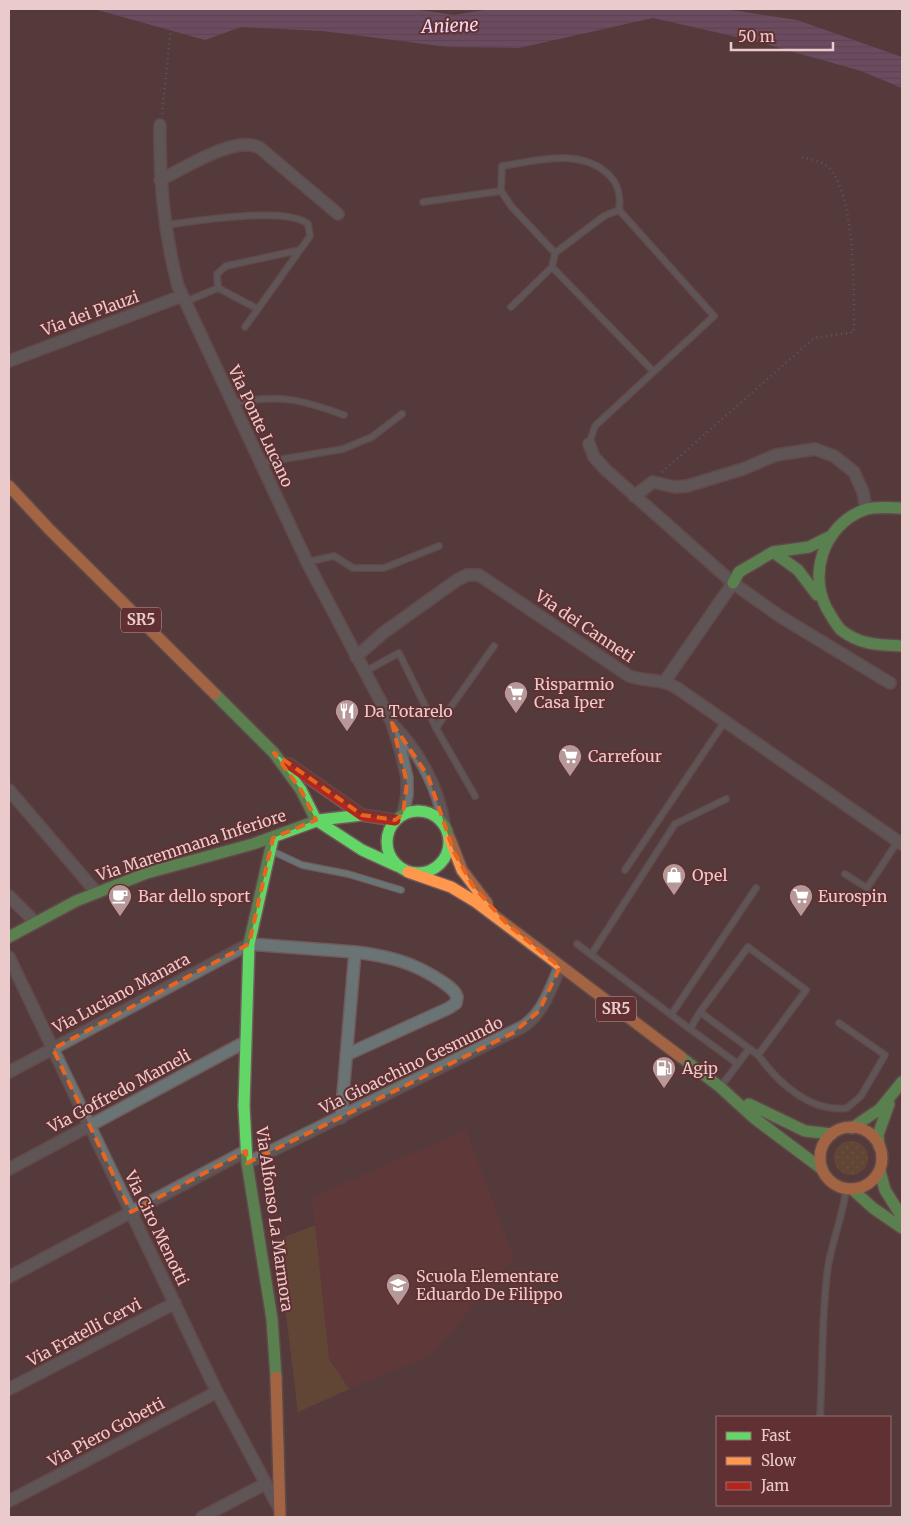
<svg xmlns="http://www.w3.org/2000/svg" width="911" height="1526" font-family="Merriweather,serif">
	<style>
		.built { fill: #6a3537 }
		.grass { fill: url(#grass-dots) }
		.park { fill: #72562d }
		.water { fill: url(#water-rules) }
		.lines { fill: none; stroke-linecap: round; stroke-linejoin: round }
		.lane-casing { stroke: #715a5b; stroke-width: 8 }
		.street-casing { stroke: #715a5b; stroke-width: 14 }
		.fast-casing { stroke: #715a5b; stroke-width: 14 }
		.slow-casing { stroke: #715a5b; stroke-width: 14 }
		.jam-casing { stroke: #715a5b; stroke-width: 14 }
		.path { stroke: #707374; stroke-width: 2.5; stroke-dasharray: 1 4; stroke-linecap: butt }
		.lane { stroke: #6a7475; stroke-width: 5.5 }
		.street { stroke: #6a7475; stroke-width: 11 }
		.fast { stroke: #63d668; stroke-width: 11 }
		.slow { stroke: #ff974d; stroke-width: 11 }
		.jam { stroke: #b3261e; stroke-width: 11 }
		.marked { fill: none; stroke: #e8641f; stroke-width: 4; stroke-dasharray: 10 6; stroke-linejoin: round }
		.labels { text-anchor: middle; stroke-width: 4; stroke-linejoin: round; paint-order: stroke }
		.shield { fill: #613032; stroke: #c19c9c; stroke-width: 1 }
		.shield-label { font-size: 15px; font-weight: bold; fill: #eacaca }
		.street-label { font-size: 16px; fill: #eacaca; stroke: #613032 }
		.poi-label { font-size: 16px; fill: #eacaca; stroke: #613032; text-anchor: start }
		.water-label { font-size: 18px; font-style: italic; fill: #efd9f5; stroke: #613032 }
	</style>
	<defs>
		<pattern id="grass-dots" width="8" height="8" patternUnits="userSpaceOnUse" patternTransform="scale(1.25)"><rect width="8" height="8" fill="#72562d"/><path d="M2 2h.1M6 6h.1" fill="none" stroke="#866d4a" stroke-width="1.8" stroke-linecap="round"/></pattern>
		<pattern id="water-rules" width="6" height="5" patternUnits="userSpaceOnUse" patternTransform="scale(1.25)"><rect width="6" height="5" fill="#84608c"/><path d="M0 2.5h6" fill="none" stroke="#685068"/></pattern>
	</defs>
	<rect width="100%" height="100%" fill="#563b3c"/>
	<path class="built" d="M466 1130 514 1257 432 1355 349 1389 329 1359 312 1197Z"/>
	<path class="grass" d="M834 1158a17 17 0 1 1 34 0a17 17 0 1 1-34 0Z"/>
	<path class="park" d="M315 1225 329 1359 349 1389 298 1412 277 1240Z"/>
	<path class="water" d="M94 9H413L454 15 490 9H725L797 20 902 57V88L861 71 755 41 653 18 519 48 448 47 323 31 241 27 205 40Z"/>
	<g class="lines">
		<g class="lane-casing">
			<path id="lane" d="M501 191 502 166C537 161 581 147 609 175 619 185 621 196 619 210
				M423 202 501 191 511 206 555 253
				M166 225C196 221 285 206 308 224L310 236 245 327
				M552 267 653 371
				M218 288 217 274 226 266 300 250
				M185 302 218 288 258 309
				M511 307 552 267 555 253 604 216 619 210 714 316 595 426 589 444
				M232 403C279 394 300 399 344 415
				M260 463 343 449 372 437 402 414
				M307 562 334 556 353 568H384L439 546
				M364 672 399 653 436 728 475 796
				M436 728 494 646
				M272 851 302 865 348 874 401 890
				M625 870 725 721
				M845 874 867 888 898 841
				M577 944 690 1029
				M748 947 806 990 758 1055 700 1012Z
				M591 955 675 824 726 799
				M700 1012 690 1029 738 1064
				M671 1015 756 888
				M758 1055C778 1082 810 1113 847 1108L861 1096 885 1055 839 1023
				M722 1085 749 1049
				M820 1417C823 1367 821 1317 828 1267 832 1241 843 1216 846 1189"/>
		</g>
		<g class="street-casing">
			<path id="street" d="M160 125C159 179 164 233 178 286L307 562 392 723 401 752 407 778V795L403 814
				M160 180C183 169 237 134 260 148L338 214
				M9 361 182 296
				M589 444 594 457 606 470 733 583 781 617 890 683
				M634 496 653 482 675 487 687 486 743 469 776 455 815 449 834 456 854 472 863 492 866 509
				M356 657 383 633 457 580 467 575H479L629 676C646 682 661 678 677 688L902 844
				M665 681 733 583
				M396 728C420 754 439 789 444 824
				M9 790 96 892
				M9 896 35 922
				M9 957 217 1392 279 1508
				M346 1055 449 1008 456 1003 457 997C455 990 447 985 441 981 413 962 388 956 355 952
				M9 1072 249 944 355 952 341 1118
				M247 1163 522 1027C543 1014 551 988 560 967
				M9 1169 245 1042
				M9 1277 246 1151
				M9 1389 175 1303
				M9 1501 217 1392
				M202 1517 265 1484"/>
		</g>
		<g class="fast-casing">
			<path id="fast" d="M902 508C891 508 874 506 864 510 823 525 806 578 830 614 833 619 837 626 841 630 860 645 879 645 902 646
				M773 552 798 570 817 595
				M733 583 739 572 773 552 809 547 829 537
				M215 694 274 753 301 790 316 820 362 850 397 866
				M387 842a31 31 0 1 1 62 0a31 31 0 1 1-62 0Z
				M273 838 249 944 244 1106 247 1163 272 1319 276 1377
				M9 937 76 901 147 873 253 844 319 820 362 815
				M681 1057 720 1087 754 1118 822 1169
				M749 1104 805 1131 832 1134
				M852 1128 880 1109 902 1082
				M879 1146 878 1135 889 1104
				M880 1171 885 1190 902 1217
				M852 1189 873 1208 902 1228"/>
		</g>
		<g class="slow-casing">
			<path id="slow" d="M9 486 49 529 215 694
				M450 839 462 870 487 903
				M408 872 451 887 476 902 681 1057
				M820 1158a31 31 0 1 1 62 0a31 31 0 1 1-62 0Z
				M276 1377 280 1517"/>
		</g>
		<g class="jam-casing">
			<path id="jam" d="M289 764 362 815 395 820"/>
		</g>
		<path class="path" d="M162 114 173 9
			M662 472 814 338 854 332C854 295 856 190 827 166 819 161 810 159 801 157"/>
		<use href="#lane" class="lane"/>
		<use href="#street" class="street"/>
		<use href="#fast" class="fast"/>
		<use href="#slow" class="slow"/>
		<use href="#jam" class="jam"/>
	</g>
	<path d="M0 0H911V1526H0ZM392 723 428 776 454 852 473 886 506 923 560 967 539 1011 513 1033 247 1163 246 1151 131 1212 53 1049 249 944 273 838 316 820 301 790 274 753 362 815 395 820 403 814 407 783Z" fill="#563b3c" fill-opacity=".55" fill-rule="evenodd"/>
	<path class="marked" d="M392 723 428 776 454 852 473 886 506 923 560 967 539 1011 513 1033 247 1163 246 1151 131 1212 53 1049 249 944 273 838 316 820 301 790 274 753 362 815 395 820 403 814 407 783Z"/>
	<defs>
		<g id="supermarket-pin" transform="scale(1.25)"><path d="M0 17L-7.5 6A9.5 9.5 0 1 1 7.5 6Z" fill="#b69898" stroke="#613032"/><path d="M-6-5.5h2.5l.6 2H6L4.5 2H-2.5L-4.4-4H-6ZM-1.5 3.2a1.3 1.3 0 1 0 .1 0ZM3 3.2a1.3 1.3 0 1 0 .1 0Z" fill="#fff"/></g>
		<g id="restaurant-pin" transform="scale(1.25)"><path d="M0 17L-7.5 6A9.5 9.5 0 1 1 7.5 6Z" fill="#b69898" stroke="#613032"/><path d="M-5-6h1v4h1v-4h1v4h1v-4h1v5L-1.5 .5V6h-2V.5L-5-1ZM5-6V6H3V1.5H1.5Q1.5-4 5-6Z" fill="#fff"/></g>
		<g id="shop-pin" transform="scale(1.25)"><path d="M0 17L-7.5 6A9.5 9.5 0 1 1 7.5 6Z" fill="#b69898" stroke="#613032"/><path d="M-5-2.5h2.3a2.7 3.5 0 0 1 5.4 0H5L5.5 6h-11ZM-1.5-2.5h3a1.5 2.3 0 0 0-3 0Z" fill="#fff"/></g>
		<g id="cafe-pin" transform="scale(1.25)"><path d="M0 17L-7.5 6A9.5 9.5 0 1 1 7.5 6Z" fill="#b69898" stroke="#613032"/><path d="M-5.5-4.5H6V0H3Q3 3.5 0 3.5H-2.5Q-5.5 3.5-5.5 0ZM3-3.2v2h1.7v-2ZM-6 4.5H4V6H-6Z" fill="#fff"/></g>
		<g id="fuel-pin" transform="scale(1.25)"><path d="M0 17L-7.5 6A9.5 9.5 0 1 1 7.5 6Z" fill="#b69898" stroke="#613032"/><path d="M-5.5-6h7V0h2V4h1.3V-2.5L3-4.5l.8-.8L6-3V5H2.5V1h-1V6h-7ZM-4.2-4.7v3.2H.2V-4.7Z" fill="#fff"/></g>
		<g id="school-pin" transform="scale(1.25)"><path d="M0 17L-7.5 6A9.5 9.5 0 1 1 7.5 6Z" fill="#b69898" stroke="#613032"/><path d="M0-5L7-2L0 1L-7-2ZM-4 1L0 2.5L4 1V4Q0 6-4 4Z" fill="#fff"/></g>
	</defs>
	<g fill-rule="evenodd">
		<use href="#supermarket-pin" x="516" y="693"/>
		<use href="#restaurant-pin" x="347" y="711"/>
		<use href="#supermarket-pin" x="570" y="756"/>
		<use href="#shop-pin" x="674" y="875"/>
		<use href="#cafe-pin" x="120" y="896"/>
		<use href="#supermarket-pin" x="801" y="896"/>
		<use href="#fuel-pin" x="664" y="1068"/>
		<use href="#school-pin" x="398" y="1285"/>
	</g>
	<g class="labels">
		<g class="shield">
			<rect x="121" y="607.5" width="40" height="25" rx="4"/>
			<rect x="596" y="996.5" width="40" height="25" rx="4"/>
		</g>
		<g class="shield-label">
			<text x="141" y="625">SR5</text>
			<text x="616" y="1014">SR5</text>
		</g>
		<g class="street-label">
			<text transform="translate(90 313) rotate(-20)" y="6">Via dei Plauzi</text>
			<text transform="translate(261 426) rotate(65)" y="6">Via Ponte Lucano</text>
			<text transform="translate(585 626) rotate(34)" y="6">Via dei Canneti</text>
			<text transform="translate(191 845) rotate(-18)" y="6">Via Maremmana Inferiore</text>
			<text transform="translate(121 993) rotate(-28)" y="6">Via Luciano Manara</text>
			<text transform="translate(411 1065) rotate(-26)" y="6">Via Gioacchino Gesmundo</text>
			<text transform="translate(119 1091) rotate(-28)" y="6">Via Goffredo Mameli</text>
			<text transform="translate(275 1219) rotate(82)" y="6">Via Alfonso La Marmora</text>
			<text transform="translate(157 1228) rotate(64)" y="6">Via Ciro Menotti</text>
			<text transform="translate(84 1332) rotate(-28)" y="6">Via Fratelli Cervi</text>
			<text transform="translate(106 1432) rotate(-28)" y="6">Via Piero Gobetti</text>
		</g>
		<g class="poi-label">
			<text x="534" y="690">Risparmio<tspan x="534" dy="18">Casa Iper</tspan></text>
			<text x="364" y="717">Da Totarelo</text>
			<text x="588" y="762">Carrefour</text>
			<text x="692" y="881">Opel</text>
			<text x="138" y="902">Bar dello sport</text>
			<text x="818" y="902">Eurospin</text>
			<text x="682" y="1074">Agip</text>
			<text x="416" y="1282">Scuola Elementare<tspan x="416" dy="18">Eduardo De Filippo</tspan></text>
		</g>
		<g class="water-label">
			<text transform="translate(450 26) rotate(-2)" y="6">Aniene</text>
		</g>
	</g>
	<rect width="911" height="1526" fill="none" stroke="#eacaca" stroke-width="20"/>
	<rect x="716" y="1416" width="175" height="90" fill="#613032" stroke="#986e6f"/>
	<rect x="726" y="1432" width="25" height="8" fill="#63d668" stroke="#986e6f"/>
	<text x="761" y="1441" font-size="15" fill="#eacaca">Fast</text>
	<rect x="726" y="1457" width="25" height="8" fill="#ff974d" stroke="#986e6f"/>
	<text x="761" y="1466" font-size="15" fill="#eacaca">Slow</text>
	<rect x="726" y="1482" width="25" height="8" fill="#b3261e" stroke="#986e6f"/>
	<text x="761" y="1491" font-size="15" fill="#eacaca">Jam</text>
	<path d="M731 42v8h102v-8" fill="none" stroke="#eacaca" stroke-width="2.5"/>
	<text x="738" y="42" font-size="15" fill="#eacaca" stroke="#613032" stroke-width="4" paint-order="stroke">50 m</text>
</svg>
